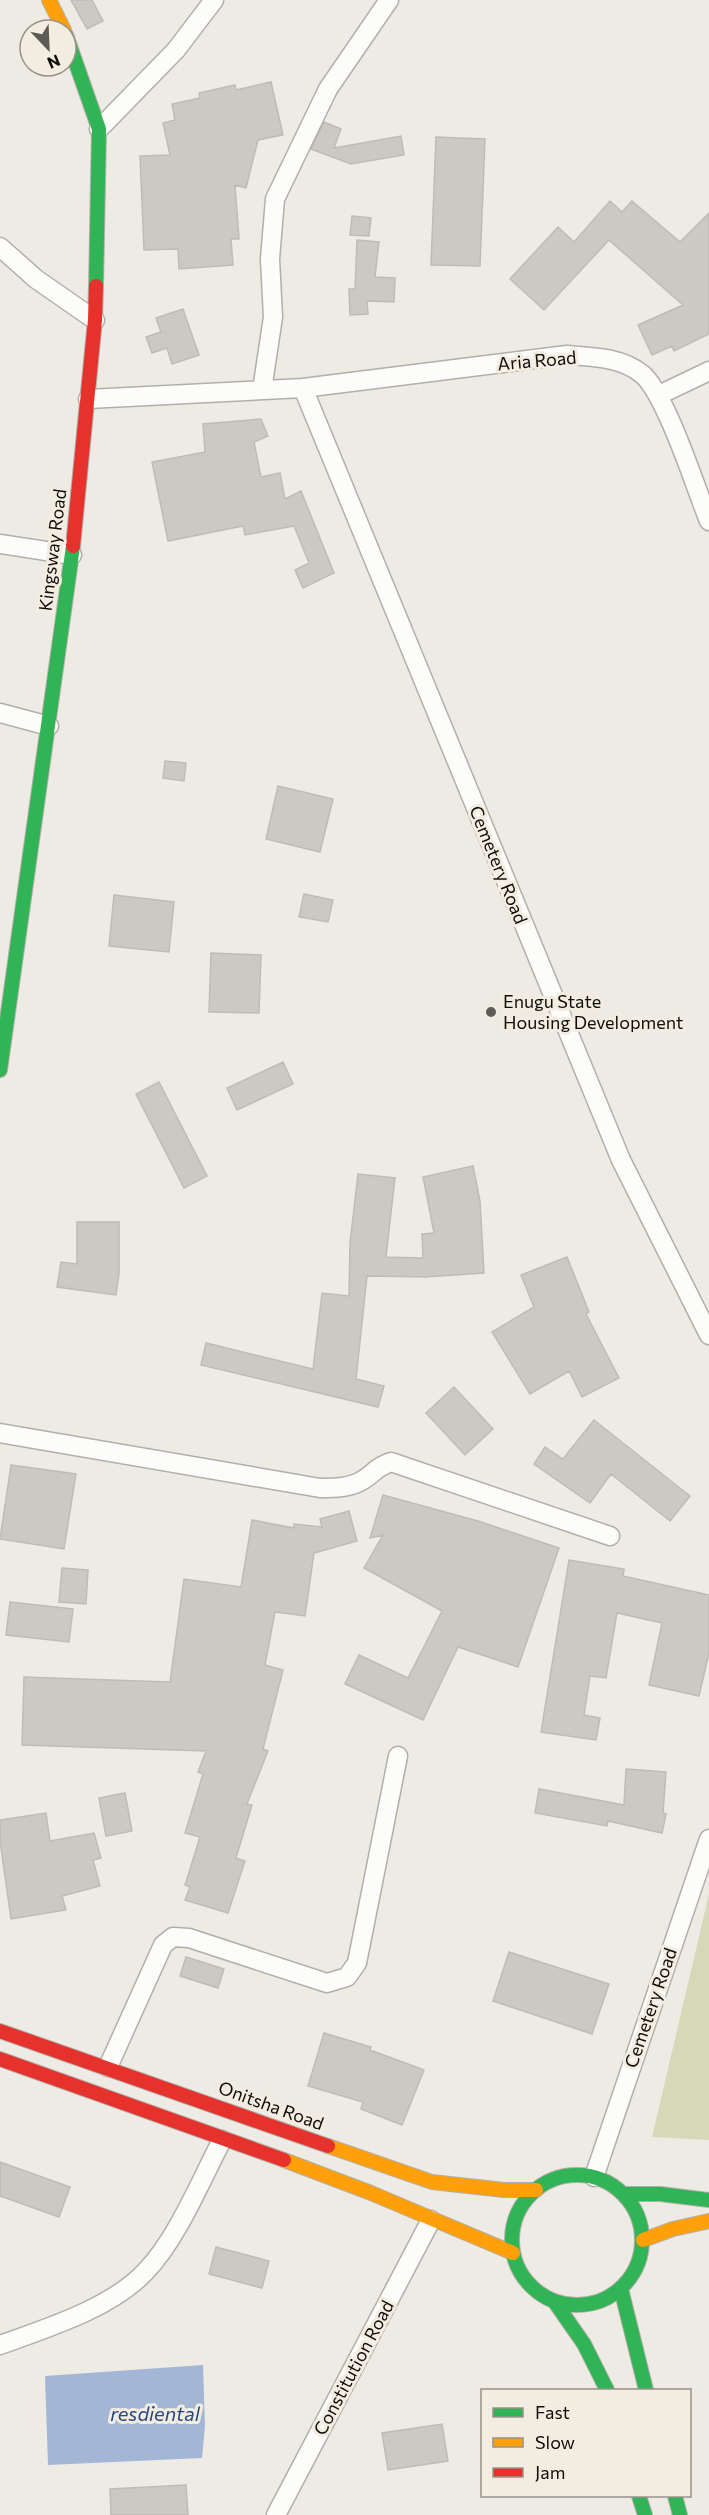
<svg xmlns="http://www.w3.org/2000/svg" width="709" height="2515" font-family="Commissioner,sans-serif">
	<style>
		.green { fill: #d5d9ba }
		.water { fill: #a4b6d5 }
		.building { fill: #cbc9c4; stroke: #bfbcb7; stroke-width: 1.5 }
		.lines { fill: none; stroke-linecap: round; stroke-linejoin: round }
		.street-casing { stroke: #b2afaa; stroke-width: 21 }
		.fast-casing { stroke: #b2afaa; stroke-width: 16 }
		.slow-casing { stroke: #b2afaa; stroke-width: 16 }
		.jam-casing { stroke: #b2afaa; stroke-width: 16 }
		.street { stroke: #fcfcfb; stroke-width: 18 }
		.fast { stroke: #30b455; stroke-width: 14 }
		.slow { stroke: #ff9f0a; stroke-width: 14 }
		.jam { stroke: #e5322d; stroke-width: 14 }
		.poi-dot { fill: #5d5b56; stroke: #f2ede0; stroke-width: 2 }
		.labels { text-anchor: middle; stroke-width: 6; stroke-linejoin: round; paint-order: stroke }
		.street-label { font-size: 18px; fill: #0f0d09; stroke: #f2ede0 }
		.poi-label { font-size: 18px; fill: #0f0d09; stroke: #f2ede0; text-anchor: start }
		.water-label { font-size: 20px; font-style: italic; fill: #254882; stroke: #f2ede0 }
	</style>
	<rect width="100%" height="100%" fill="#eeebe4"/>
	<path class="green" d="M709 1894V2140L652 2137Z"/>
	<path class="water" d="M203 2365 205 2426 202 2458 48 2465 45 2376Z"/>
	<path class="building" d="M71 0H92L103 21 87 29Z
		M271 82 283 135 258 140 246 188 235 185 239 239H231L233 265 179 269 178 249 144 250 140 156 170 155 163 123 175 120 172 104 200 98 199 93 235 85 236 90Z
		M324 122 341 129 334 148 401 136 404 155 351 164 311 149Z
		M436 137 485 139 480 266 431 265Z
		M610 201 622 212 632 201 680 242 709 213V334L674 351 672 346 652 355 638 325 683 305 609 240 544 310 510 279 558 227 574 242Z
		M352 216 371 218 369 236 350 235Z
		M357 240 379 242 375 277 395 278 394 302 367 301 368 314 350 315 349 289H355Z
		M183 309 199 355 172 364 167 348 152 353 146 337 161 332 156 318Z
		M261 419 268 436 254 442 261 477 280 473 285 499 301 491 334 573 303 588 295 570 309 563 294 526 245 535 243 526 168 541 152 462 205 452 203 424Z
		M165 761 186 763 184 781 163 778Z
		M278 786 333 799 320 852 266 839Z
		M304 894 333 900 328 922 299 917Z
		M114 895 174 902 169 952 109 946Z
		M211 953 261 955 259 1013 209 1012Z
		M283 1062 293 1084 237 1110 227 1088Z
		M159 1082 207 1176 184 1188 136 1094Z
		M473 1166 480 1201 484 1273 425 1277 367 1276 356 1379 384 1386 378 1407 201 1365 206 1343 313 1369 322 1293 349 1296 350 1243 358 1174 395 1178 386 1257 423 1258 422 1234 434 1233 423 1177Z
		M77 1222H119V1274L116 1295 57 1287 61 1262 77 1264Z
		M567 1257 589 1312 586 1314 619 1378 582 1397 569 1371 530 1394 492 1332 534 1307 521 1275Z
		M454 1387 493 1429 465 1455 426 1413Z
		M594 1420 690 1496 670 1521 611 1474 590 1503 534 1464 545 1447 563 1459Z
		M11 1465 76 1474 64 1549 0 1539Z
		M383 1495 478 1521 559 1548 518 1667 458 1647 423 1720 345 1684 359 1655 408 1678 442 1611 364 1568 383 1535 370 1538Z
		M349 1511 357 1541 314 1553 305 1616 275 1612 265 1665 283 1670 263 1749 268 1751 247 1804 252 1805 236 1858 245 1861 228 1913 185 1900 190 1887 185 1885 200 1837 185 1833 203 1774 198 1772 206 1751 22 1745 24 1677 170 1682 184 1579 241 1587 252 1520 294 1528V1524L322 1527 320 1519Z
		M569 1560 624 1569 623 1576 709 1595V1653L699 1696 649 1685 662 1623 617 1613 606 1678 590 1676 584 1715 600 1718 596 1740 541 1732Z
		M62 1568 88 1570 86 1604 59 1602Z
		M10 1602 73 1609 69 1642 6 1635Z
		M626 1769 666 1772 663 1813 666 1814 662 1833 608 1821 607 1826 535 1813 539 1789 624 1805Z
		M125 1793 132 1831 106 1836 99 1798Z
		M46 1813 50 1841 94 1833 101 1858 93 1860 100 1886 62 1896 66 1910 11 1919 0 1841V1820Z
		M509 1952 609 1984 592 2034 493 2001Z
		M186 1957 224 1969 218 1988 180 1976Z
		M324 2033 371 2047 370 2050 424 2070 402 2125 361 2109 363 2102 308 2086Z
		M0 2162 70 2187 59 2217 0 2196Z
		M216 2247 269 2261 262 2288 209 2274Z
		M442 2424 448 2461 388 2470 382 2433Z
		M186 2485 188 2515H111L110 2489Z"/>
	<g class="lines">
		<g class="street-casing">
			<path id="street" d="M99 129 176 50 214 0
				M0 247 36 279 95 320
				M303 388 621 1160 709 1335
				M262 390 273 317 270 259 275 199 328 89 389 0
				M659 395 709 371
				M88 399 303 388 567 355C593 357 621 357 642 374 666 394 696 489 709 521
				M0 544 72 555
				M0 713 49 726
				M0 1433 320 1488C335 1488 350 1488 363 1480 376 1472 374 1468 391 1462L610 1536
				M108 2067 163 1945 173 1937 189 1938 327 1983 347 1977 357 1963 398 1756
				M594 2177 709 1839
				M0 2345C47 2328 112 2308 146 2271 177 2239 201 2180 222 2140
				M276 2515 431 2220"/>
		</g>
		<g class="fast-casing">
			<path id="fast" d="M66 35 99 129 96 286
				M0 1070 73 546
				M512 2240a65 65 0 1 1 130 0a65 65 0 1 1-130 0Z
				M623 2194H660L709 2200
				M621 2289 646 2390
				M554 2301 584 2344 607 2390
				M639 2496 645 2515
				M675 2496 680 2515"/>
		</g>
		<g class="slow-casing">
			<path id="slow" d="M49 0 64 30
				M328 2146 432 2182 504 2190H536
				M284 2160 371 2193 513 2253
				M643 2240 673 2229 709 2221"/>
		</g>
		<g class="jam-casing">
			<path id="jam" d="M73 546 95 320 96 286
				M0 2031 328 2146
				M0 2059 284 2160"/>
		</g>
		<use href="#street" class="street"/>
		<use href="#fast" class="fast"/>
		<use href="#slow" class="slow"/>
		<use href="#jam" class="jam"/>
	</g>
	<circle class="poi-dot" cx="491" cy="1012" r="6"/>
	<g class="labels">
		<g class="street-label">
			<text transform="translate(537 361) rotate(-5)" y="6">Aria Road</text>
			<text transform="translate(53 550) rotate(-83)" y="6">Kingsway Road</text>
			<text transform="translate(498 865) rotate(68)" y="6">Cemetery Road</text>
			<text transform="translate(651 2008) rotate(-71)" y="6">Cemetery Road</text>
			<text transform="translate(271 2106) rotate(20)" y="6">Onitsha Road</text>
			<text transform="translate(354 2368) rotate(-62)" y="6">Constitution Road</text>
		</g>
		<g class="poi-label">
			<text x="503" y="1008">Enugu State<tspan x="503" dy="21">Housing Development</tspan></text>
		</g>
		<g class="water-label">
			<text x="155" y="2421">resdiental</text>
		</g>
	</g>
	<rect x="481" y="2389" width="210" height="108" fill="#f2ede0" stroke="#97938a" stroke-width="1.5"/>
	<rect x="493" y="2408" width="30" height="9" fill="#30b455" stroke="#97938a" stroke-width="1.5"/>
	<text x="535" y="2419" font-size="18" fill="#0f0d09">Fast</text>
	<rect x="493" y="2438" width="30" height="9" fill="#ff9f0a" stroke="#97938a" stroke-width="1.5"/>
	<text x="535" y="2449" font-size="18" fill="#0f0d09">Slow</text>
	<rect x="493" y="2468" width="30" height="9" fill="#e5322d" stroke="#97938a" stroke-width="1.5"/>
	<text x="535" y="2479" font-size="18" fill="#0f0d09">Jam</text>
	<g transform="translate(48 48) rotate(157)"><circle r="28" fill="#f2ede0" stroke="#97938a" stroke-width="1.5"/>
	<path d="M0-4.5L10 22L0 15L-10 22Z" fill="#5d5b56"/>
	<text y="-9" font-size="16" font-weight="bold" text-anchor="middle" fill="#0f0d09">N</text>
	</g>
</svg>
